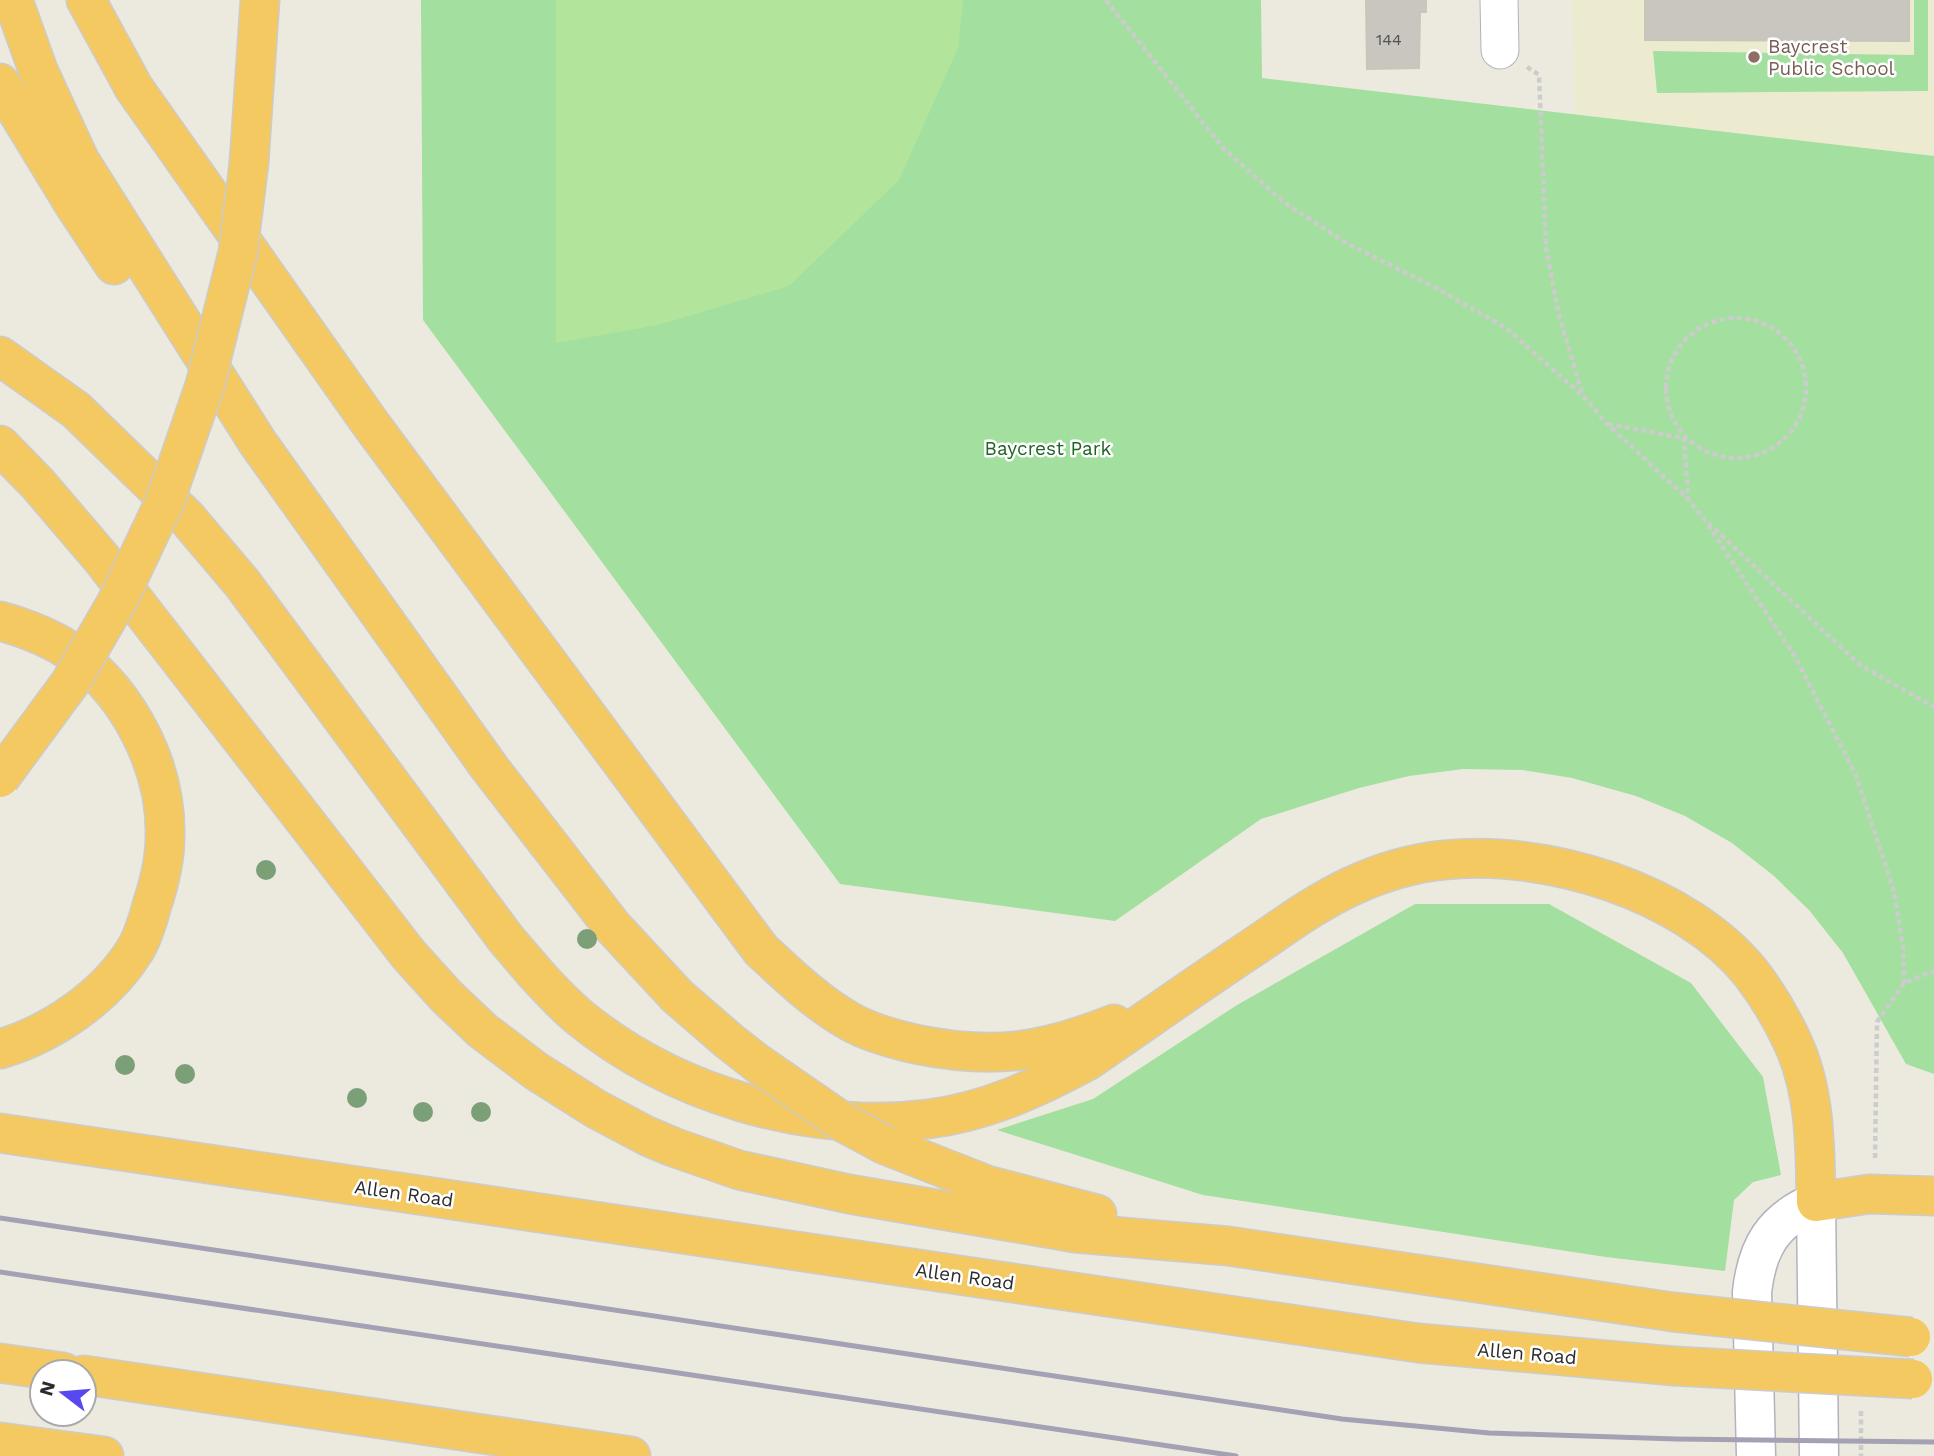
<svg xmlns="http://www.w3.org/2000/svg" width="1934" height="1456" font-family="'Work Sans',sans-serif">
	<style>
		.education { fill: #ecebcf }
		.green { fill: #a3df9f }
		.pitch { fill: #b2e59b }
		.building { fill: #c8c6be; stroke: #c7c6b8; stroke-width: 2 }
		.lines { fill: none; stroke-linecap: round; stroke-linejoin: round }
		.minor-casing { stroke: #b3b2be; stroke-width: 39 }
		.tertiary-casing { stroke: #b3b2be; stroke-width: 41 }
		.motorway-casing { stroke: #ccc; stroke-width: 41 }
		.path { stroke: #ccc; stroke-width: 4.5; stroke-dasharray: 5 3.5; stroke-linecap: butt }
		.minor { stroke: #fff; stroke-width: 37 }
		.tertiary { stroke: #fff; stroke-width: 38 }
		.motorway { stroke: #f4c962; stroke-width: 38 }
		.rail { stroke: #a4a1b4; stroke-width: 5 }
		.motorway-bridge-casing { stroke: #ccc; stroke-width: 41; stroke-linecap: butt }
		.motorway-bridge { stroke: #f4c962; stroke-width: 38 }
		.tree { fill: #7ba078 }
		.education-dot { fill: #8d6e63; stroke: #fff; stroke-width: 2.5 }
		.labels { text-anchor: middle; stroke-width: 5; stroke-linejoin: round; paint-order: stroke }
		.number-label { font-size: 16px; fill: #525250 }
		.education-label { font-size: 19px; fill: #785e54; stroke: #fff; text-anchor: start }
		.park-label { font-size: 19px; fill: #1f6424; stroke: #fff }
		.street-label { font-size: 19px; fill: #2b2b2b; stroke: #fff }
	</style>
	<rect width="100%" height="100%" fill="#eceade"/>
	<path class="education" d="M1572 0H1934V156L1575 114Z"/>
	<path class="green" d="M421 0H1261L1262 78 1934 156V1074L1906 1064 1843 953 1809 910 1774 876 1732 843 1685 816 1636 796 1572 778 1523 770 1463 769 1409 776 1359 788 1261 819 1115 921 840 884 423 320Z
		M1914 0H1928V91L1657 93 1653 51 1914 55Z
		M1415 904H1549L1691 983 1763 1077 1781 1175 1753 1182 1734 1200 1725 1271 1606 1257 1203 1195 997 1130 1093 1099 1237 1005Z"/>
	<path class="pitch" d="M556 0H963L958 48 899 180 789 286 658 325 556 343Z"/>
	<path class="building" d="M1366 0H1426V12H1420L1419 68 1367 69Z
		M1645 0H1909V41L1645 40Z"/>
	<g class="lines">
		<g class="minor-casing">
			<path id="minor" d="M1499 0 1500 50"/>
		</g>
		<g class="tertiary-casing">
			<path id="tertiary" d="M1756 1456 1752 1292C1757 1247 1773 1220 1816 1202L1819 1456"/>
		</g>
		<g class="motorway-casing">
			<path id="motorway" d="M13 0 38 70 80 161 258 443 489 767 613 927 677 996 729 1041 757 1063
				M86 0 134 88 370 423 761 950C789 976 816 1002 849 1021 868 1032 893 1039 915 1044 993 1060 1041 1053 1114 1024
				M0 83 75 206 114 265
				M249 163 260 0
				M0 356 76 410 186 517 242 583 506 939C529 966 552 994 579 1017 673 1094 807 1134 928 1119 986 1112 1037 1088 1087 1061 1141 1024 1195 986 1249 950 1282 928 1315 903 1352 886 1380 873 1414 863 1444 860 1545 849 1685 891 1751 973 1767 994 1781 1017 1792 1041 1816 1091 1815 1148 1816 1202L1869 1194 1934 1196
				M0 445 38 484 102 559 409 955 447 997 483 1031 536 1071 596 1109 647 1136 673 1147 739 1170 849 1194 1075 1233 1228 1246 1673 1312
				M0 621C25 628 51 638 73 653 129 694 167 767 165 837 165 860 159 884 152 905 148 920 143 937 135 950 106 997 51 1034 0 1049
				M0 1133 1418 1343 1674 1366
				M885 1145 987 1185 1097 1214
				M0 1363 63 1372
				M84 1375 631 1456
				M0 1442 104 1456"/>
		</g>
		<path class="path" d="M1106 0 1223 148 1285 203 1348 244 1436 288 1506 328 1583 396 1607 424 1688 499 1704 519 1860 665 1934 707
			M1527 67 1539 75 1546 248 1559 315 1582 393
			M1666 388a70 70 0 1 1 140 0a70 70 0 1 1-140 0Z
			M1608 424 1684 438 1688 498
			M1708 525 1794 655 1855 773 1894 891 1903 948 1904 983
			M1875 1158 1877 1022 1904 983 1934 971
			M1861 1411V1456"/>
		<use href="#minor" class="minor"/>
		<use href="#tertiary" class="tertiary"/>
		<use href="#motorway" class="motorway"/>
		<path class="rail" d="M0 1218 1342 1419 1489 1433 1676 1439 1934 1442
			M0 1272 1236 1456"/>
		<g class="motorway-bridge-casing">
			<path id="motorway-bridge" d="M0 778 70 683 119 598 165 501 205 385 238 252 249 163
				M757 1063 844 1123 885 1145
				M1673 1312 1911 1337
				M1674 1366 1913 1379"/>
		</g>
		<use href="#motorway-bridge" class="motorway-bridge"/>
	</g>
	<g class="tree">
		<circle cx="266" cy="870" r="10"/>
		<circle cx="587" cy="939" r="10"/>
		<circle cx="125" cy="1065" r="10"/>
		<circle cx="185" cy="1074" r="10"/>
		<circle cx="357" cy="1098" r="10"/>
		<circle cx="423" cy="1112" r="10"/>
		<circle cx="481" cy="1112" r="10"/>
	</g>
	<circle class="education-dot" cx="1754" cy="57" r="7"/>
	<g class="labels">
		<g class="number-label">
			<text x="1389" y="45">144</text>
		</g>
		<g class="education-label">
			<text x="1768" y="53">Baycrest<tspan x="1768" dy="22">Public School</tspan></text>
		</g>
		<g class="park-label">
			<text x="1048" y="455">Baycrest Park</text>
		</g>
		<g class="street-label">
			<text transform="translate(404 1193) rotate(8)" y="7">Allen Road</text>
			<text transform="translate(965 1276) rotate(8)" y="7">Allen Road</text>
			<text transform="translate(1527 1353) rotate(5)" y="7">Allen Road</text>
		</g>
	</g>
	<g transform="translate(63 1393) rotate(286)"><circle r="33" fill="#ffffff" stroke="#aaaaaa" stroke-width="2"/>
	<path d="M0-5L12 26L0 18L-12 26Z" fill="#5749ee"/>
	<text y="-10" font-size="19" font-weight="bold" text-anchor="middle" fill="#2b2b2b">N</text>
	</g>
</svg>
